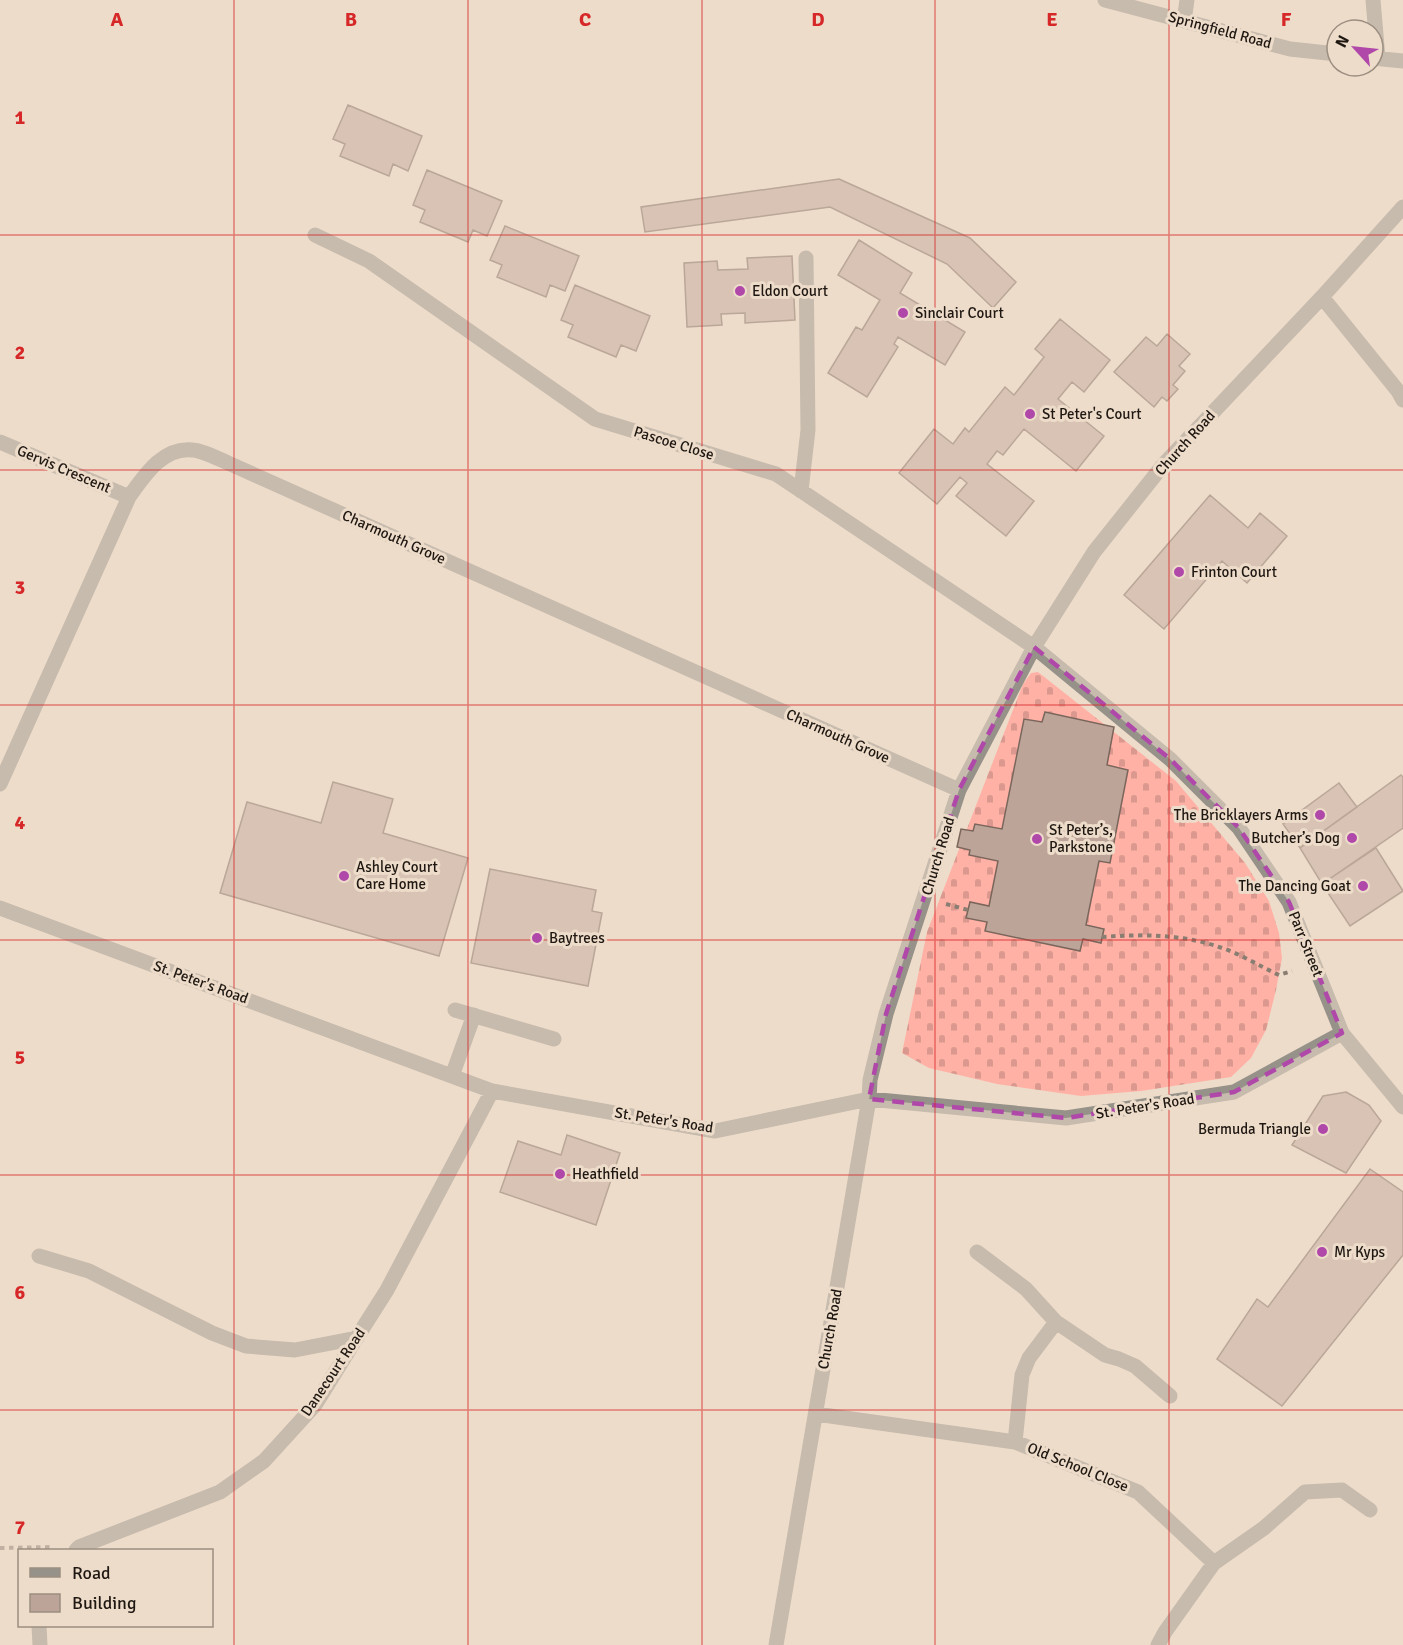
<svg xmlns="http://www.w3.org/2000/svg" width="1403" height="1645" font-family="Signika,sans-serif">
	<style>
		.cemetery { fill: url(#cemetery-stones) }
		.building { fill: #bca499; stroke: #7b665c; stroke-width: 1.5 }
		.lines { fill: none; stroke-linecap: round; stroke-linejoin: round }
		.path { stroke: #8a7d71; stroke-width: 4; stroke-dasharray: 4.5 4.5; stroke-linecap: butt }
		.minor { stroke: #969289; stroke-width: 15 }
		.marked { fill: none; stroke: #b048aa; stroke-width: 4.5; stroke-dasharray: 12 8; stroke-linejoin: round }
		.grid { fill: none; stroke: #d62828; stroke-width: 1.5; stroke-opacity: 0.55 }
		.poi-dot { fill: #b048aa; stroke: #eedcca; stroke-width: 2 }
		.labels { text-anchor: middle; stroke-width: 6; stroke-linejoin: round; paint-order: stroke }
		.street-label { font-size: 15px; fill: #1f1812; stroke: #eedcca }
		.poi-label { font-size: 15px; fill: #1f1812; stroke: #eedcca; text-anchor: start }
		.grid-label { font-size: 20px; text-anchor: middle; font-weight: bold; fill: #d62828; stroke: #eedcca; stroke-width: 6; stroke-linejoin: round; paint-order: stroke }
	</style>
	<defs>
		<pattern id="cemetery-stones" width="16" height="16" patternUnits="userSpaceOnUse" patternTransform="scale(1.5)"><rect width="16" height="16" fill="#ffb1a6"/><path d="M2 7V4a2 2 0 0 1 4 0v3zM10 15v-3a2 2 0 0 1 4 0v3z" fill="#da988e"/></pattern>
	</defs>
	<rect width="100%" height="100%" fill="#eedcca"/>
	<path class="cemetery" d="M1038 672 1176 781 1245 863 1269 901 1279 933 1282 958 1276 990 1266 1030 1251 1058 1231 1077 1141 1091 1081 1096 997 1084 929 1068 902 1053 927 932 1023 684 1031 673Z"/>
	<path class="building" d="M348 105 422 136 408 171 393 164 389 176 340 156 345 144 333 139Z
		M427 170 502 201 487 236 473 230 468 242 420 222 425 210 413 205Z
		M839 179 970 238 1016 282 993 308 947 264 830 207 645 232 641 207Z
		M505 226 579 256 565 291 550 285 546 297 497 277 502 265 490 260Z
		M859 240 912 273 900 293 965 332 945 365 898 337 894 344 898 347 867 397 828 373 856 327 862 330 880 300 838 275Z
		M792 256 795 320 745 323V313L721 314 722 325 687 327 684 263 717 261 718 270 748 269 747 258Z
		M575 285 650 316 636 351 621 345 616 357 568 337 573 325 561 320Z
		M1060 319 1110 360 1084 392 1072 382 1058 399 1104 436 1076 471 1024 429 1003 455 997 451 987 464 1034 501 1006 536 956 496 967 483 960 477 937 504 899 473 934 429 953 444 965 428 969 432 1005 387 1014 395 1044 357 1035 349Z
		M1167 334 1190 354 1179 366 1185 371 1173 385 1178 389 1167 401 1162 397 1154 407 1114 372 1146 337 1157 346Z
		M1210 495 1248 528 1260 513 1287 536 1247 583 1222 561 1164 629 1124 595Z
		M1045 712 1114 727 1107 765 1128 770 1110 863 1099 861 1086 925 1104 929 1101 943 1083 939 1080 951 985 931 987 922 966 918 970 902 989 906 998 861 969 855 970 850 957 847 961 829 973 831 975 824 1002 829 1024 719 1042 722Z
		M1401 775 1403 777V828L1322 884 1300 848Z
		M333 782 393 799 383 833 468 858 439 956 220 893 247 802 321 823Z
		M1339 783 1357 807 1300 848 1283 824Z
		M1376 848 1403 891 1350 926 1322 884Z
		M490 869 596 890 592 911 602 913 588 986 471 963Z
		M1346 1092 1369 1105 1381 1121 1346 1173 1292 1145 1323 1096Z
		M567 1135 620 1153 596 1225 500 1192 518 1141 561 1155Z
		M1370 1169 1403 1192V1255L1282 1406 1217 1359 1257 1299 1268 1307Z"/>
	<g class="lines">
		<path class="path" d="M946 904 968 910
			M1102 937C1142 934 1181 934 1219 947 1239 953 1259 966 1279 975L1292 971
			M0 1548 54 1547"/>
		<path class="minor" d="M1105 0 1290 49 1337 54
			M1373 0 1378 58
			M1184 21 1187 0
			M1373 58 1403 61
			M315 235 369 261 595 419 776 474 1034 647 1170 759 1239 828 1289 902 1342 1033 1403 1107
			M1322 297 1398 391 1403 400
			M0 442 129 497
			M801 491 808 430 806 258
			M0 784 129 497C144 476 163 446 193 450 205 451 225 462 237 467L959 790
			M0 908 492 1091 715 1131 869 1099 1066 1118 1234 1092 1342 1033
			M455 1010 554 1039
			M452 1076 474 1015
			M977 1252 1026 1289 1056 1322 1029 1358 1022 1375 1015 1442
			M39 1256 89 1271 212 1333 246 1346 295 1350 357 1338
			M1056 1322 1105 1355 1119 1359 1135 1366 1170 1396
			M816 1414 1015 1442 1138 1492 1214 1563 1165 1632 1158 1645
			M76 1550 79 1547 220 1492 264 1461 315 1405 354 1342 387 1290 492 1091
			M1214 1563 1264 1528 1305 1492 1342 1490 1370 1510
			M39 1626 40 1645
			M776 1645 869 1099 870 1080 886 1014 959 790 1034 647 1094 552 1164 464 1322 297 1403 207"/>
	</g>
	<path d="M0 0H1403V1645H0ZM1034 647 1170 759 1239 828 1289 902 1342 1033 1234 1092 1066 1118 869 1099 886 1014 959 790Z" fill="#eedcca" fill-opacity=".55" fill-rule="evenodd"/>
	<path class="marked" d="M1034 647 1170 759 1239 828 1289 902 1342 1033 1234 1092 1066 1118 869 1099 886 1014 959 790Z"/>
	<path class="grid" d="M234 0V1645M468 0V1645M702 0V1645M935 0V1645M1169 0V1645M0 235H1403M0 470H1403M0 705H1403M0 940H1403M0 1175H1403M0 1410H1403"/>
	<g class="poi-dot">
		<circle cx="740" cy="291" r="6"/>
		<circle cx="903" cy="313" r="6"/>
		<circle cx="1030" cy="414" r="6"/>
		<circle cx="1179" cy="572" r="6"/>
		<circle cx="1320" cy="815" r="6"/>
		<circle cx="1352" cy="838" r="6"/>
		<circle cx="1037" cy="839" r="6"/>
		<circle cx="344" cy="876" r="6"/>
		<circle cx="1363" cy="886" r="6"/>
		<circle cx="537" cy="938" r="6"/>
		<circle cx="1323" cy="1129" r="6"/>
		<circle cx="560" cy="1174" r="6"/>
		<circle cx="1322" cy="1252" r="6"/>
	</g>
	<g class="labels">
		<g class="street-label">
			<text transform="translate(1220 30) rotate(15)" y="5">Springfield Road</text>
			<text transform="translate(674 443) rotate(17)" y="5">Pascoe Close</text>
			<text transform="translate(1185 443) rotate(-48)" y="5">Church Road</text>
			<text transform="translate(64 469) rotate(23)" y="5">Gervis Crescent</text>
			<text transform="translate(394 537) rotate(24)" y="5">Charmouth Grove</text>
			<text transform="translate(838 736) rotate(24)" y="5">Charmouth Grove</text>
			<text transform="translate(938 856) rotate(-73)" y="5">Church Road</text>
			<text transform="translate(1306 944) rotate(68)" y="5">Parr Street</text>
			<text transform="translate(201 982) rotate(20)" y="5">St. Peter's Road</text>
			<text transform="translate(1145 1106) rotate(-9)" y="5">St. Peter's Road</text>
			<text transform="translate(664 1120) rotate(9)" y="5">St. Peter's Road</text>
			<text transform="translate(830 1329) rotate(-80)" y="5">Church Road</text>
			<text transform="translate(333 1372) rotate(-56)" y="5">Danecourt Road</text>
			<text transform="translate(1078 1467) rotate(22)" y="5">Old School Close</text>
		</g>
		<g class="poi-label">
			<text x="752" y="296">Eldon Court</text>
			<text x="915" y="318">Sinclair Court</text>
			<text x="1042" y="419">St Peter's Court</text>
			<text x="1191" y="577">Frinton Court</text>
			<text x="1308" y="820" text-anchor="end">The Bricklayers Arms</text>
			<text x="1049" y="835">St Peter’s,<tspan x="1049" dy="17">Parkstone</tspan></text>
			<text x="1340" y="843" text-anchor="end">Butcher’s Dog</text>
			<text x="356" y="872">Ashley Court<tspan x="356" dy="17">Care Home</tspan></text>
			<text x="1351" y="891" text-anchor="end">The Dancing Goat</text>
			<text x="549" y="943">Baytrees</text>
			<text x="1311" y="1134" text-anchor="end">Bermuda Triangle</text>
			<text x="572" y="1179">Heathfield</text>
			<text x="1334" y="1257">Mr Kyps</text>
		</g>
	</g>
	<g class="grid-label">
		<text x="117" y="26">A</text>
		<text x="351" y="26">B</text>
		<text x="585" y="26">C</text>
		<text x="818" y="26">D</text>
		<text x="1052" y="26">E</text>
		<text x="1286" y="26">F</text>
		<text x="20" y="124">1</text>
		<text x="20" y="359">2</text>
		<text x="20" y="594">3</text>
		<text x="20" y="829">4</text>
		<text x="20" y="1064">5</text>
		<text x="20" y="1299">6</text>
		<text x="20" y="1534">7</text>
	</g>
	<rect x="18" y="1549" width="195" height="78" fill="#eedcca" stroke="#9b8e80" stroke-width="1.5"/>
	<rect x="30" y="1568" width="30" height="9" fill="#969289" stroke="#9b8e80" stroke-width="1.5"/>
	<text x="72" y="1579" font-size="18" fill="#1f1812">Road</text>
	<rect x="30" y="1594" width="30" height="18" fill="#bca499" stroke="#9b8e80" stroke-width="1.5"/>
	<text x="72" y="1609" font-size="18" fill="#1f1812">Building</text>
	<g transform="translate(1355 48) rotate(297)"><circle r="28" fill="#eedcca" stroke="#9b8e80" stroke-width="1.5"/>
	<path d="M0-4.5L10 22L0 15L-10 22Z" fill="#b048aa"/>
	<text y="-9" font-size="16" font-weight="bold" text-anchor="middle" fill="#1f1812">N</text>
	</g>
</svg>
